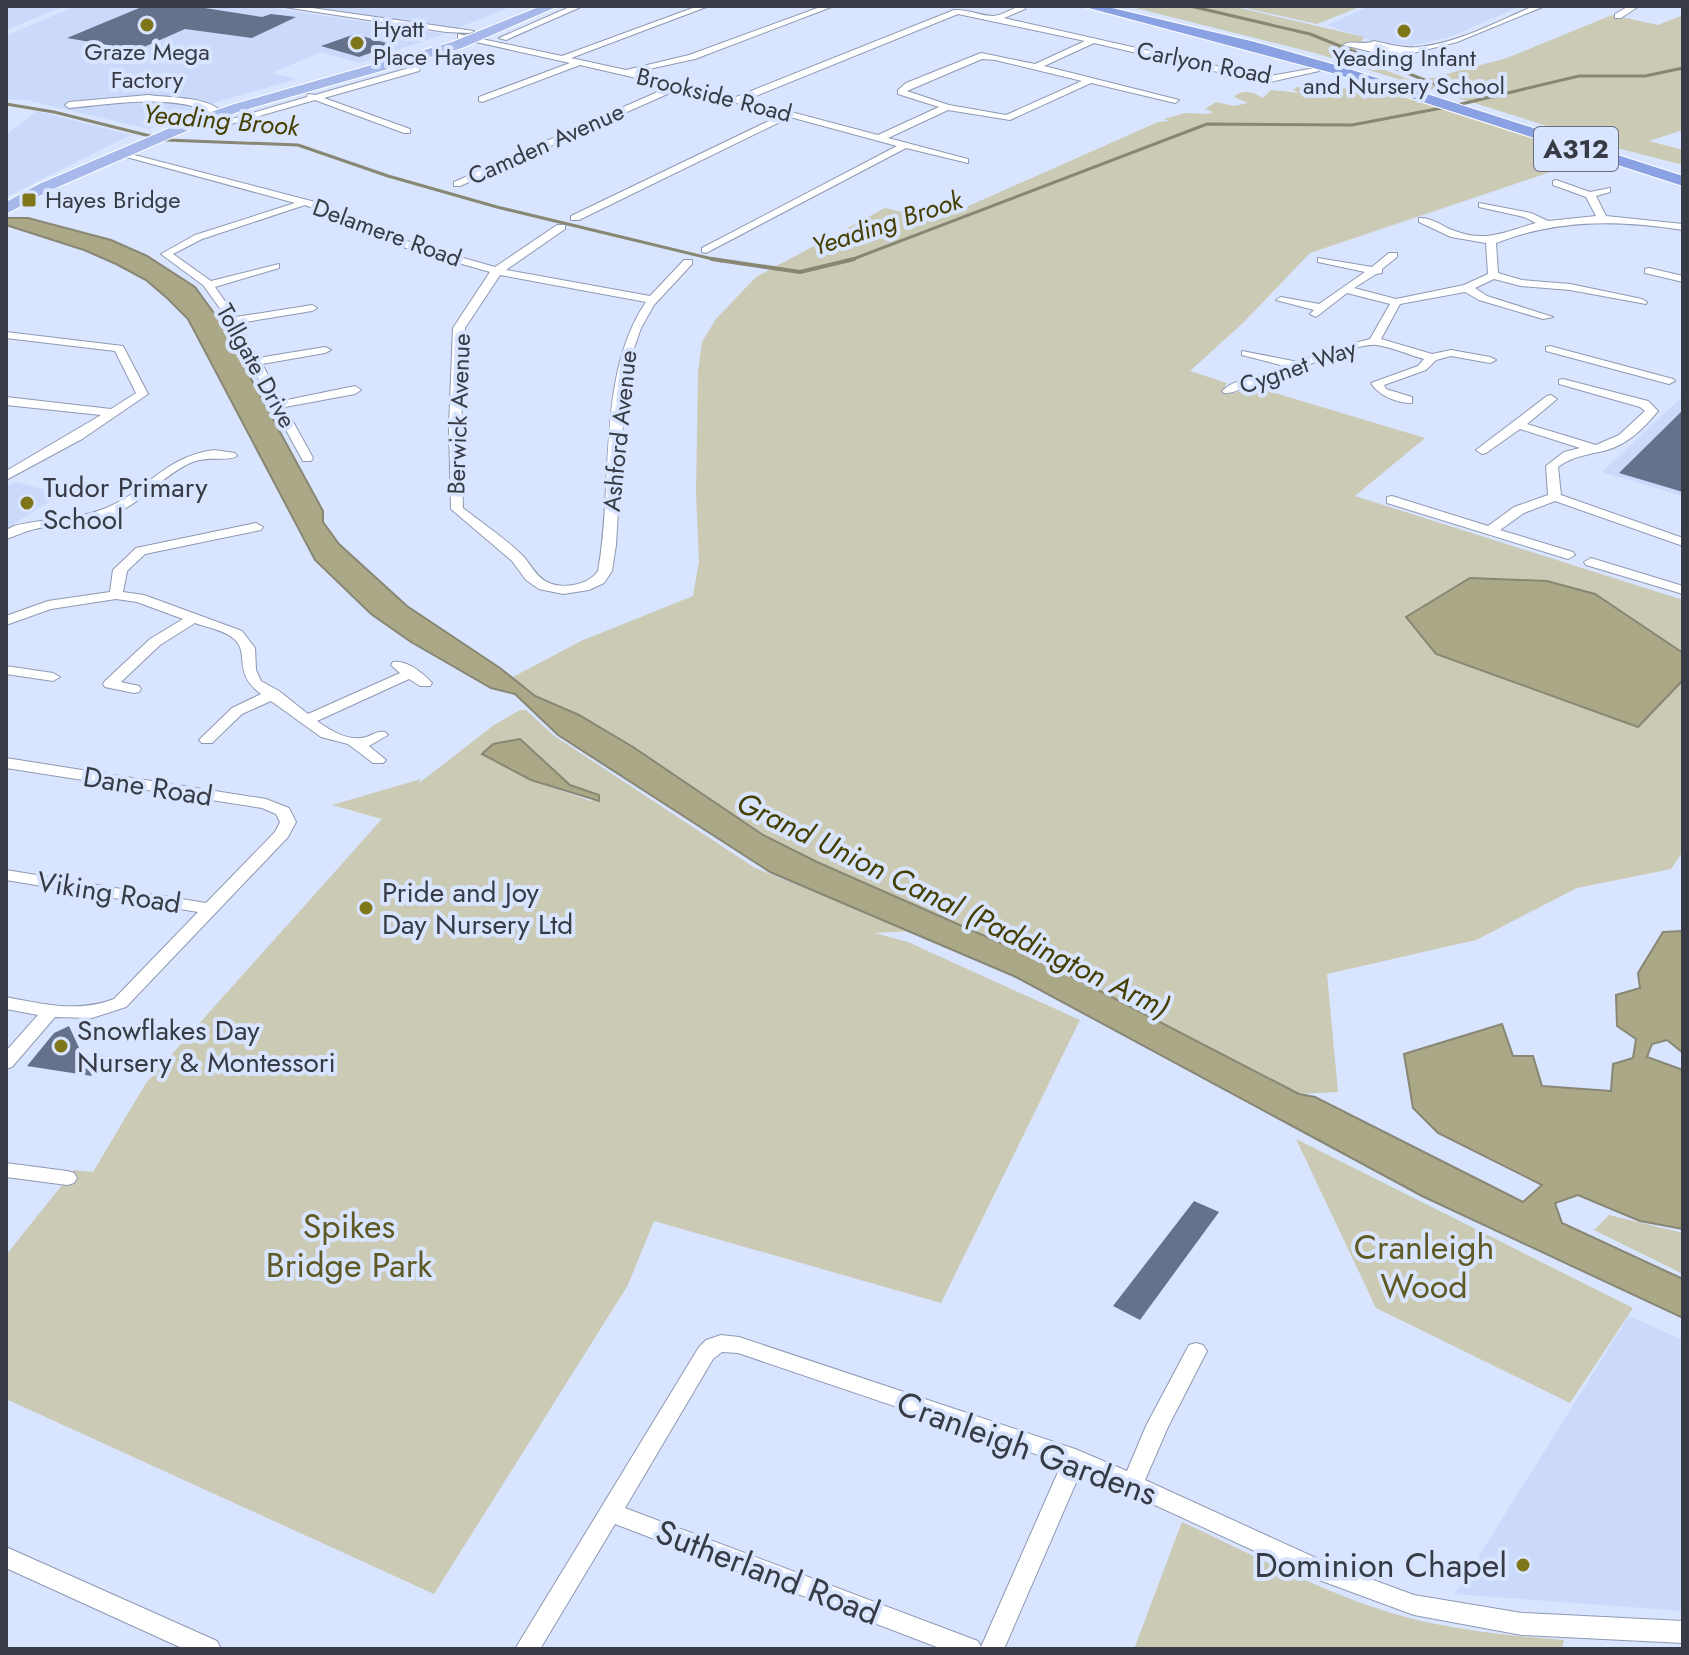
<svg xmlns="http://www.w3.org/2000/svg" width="1689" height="1655" font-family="Jost,sans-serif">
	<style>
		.built { fill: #cbd9fa }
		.green { fill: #cbcab5; fill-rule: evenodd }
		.water { fill: #aba888; stroke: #888774; stroke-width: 2 }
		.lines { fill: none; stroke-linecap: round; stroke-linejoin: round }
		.stream-far1 { stroke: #888774; stroke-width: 3 }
		.stream { stroke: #888774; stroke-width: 4 }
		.building { fill: #66718c }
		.minor-casing { stroke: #8e99b2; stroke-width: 2 }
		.primary-casing { stroke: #fff; stroke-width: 2 }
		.trunk-casing { stroke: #fff; stroke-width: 2 }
		.minor { fill: #fff; fill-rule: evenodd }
		.primary { fill: #a7b9eb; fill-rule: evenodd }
		.trunk { fill: #8aa2e4; fill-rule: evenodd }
		.poi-dot { fill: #7f7619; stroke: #d9e4ff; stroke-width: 3 }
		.labels { text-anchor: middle; stroke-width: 8; stroke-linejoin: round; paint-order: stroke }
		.far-poi-label { font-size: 24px; fill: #373b45; stroke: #d9e4ff; text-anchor: start }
		.far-street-label { font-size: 24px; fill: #373b45; stroke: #d9e4ff }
		.far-water-label { font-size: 26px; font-style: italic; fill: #453f01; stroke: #d9e4ff }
		.shield { fill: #d9e4ff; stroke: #686e7d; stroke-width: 2 }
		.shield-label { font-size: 26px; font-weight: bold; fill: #373b45 }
		.poi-label { font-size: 28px; fill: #373b45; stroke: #d9e4ff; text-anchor: start }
		.street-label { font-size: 28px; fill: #373b45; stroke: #d9e4ff }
		.water-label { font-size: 30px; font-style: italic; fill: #453f01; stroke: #d9e4ff }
		.near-park-label { font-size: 34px; fill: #5f5a23; stroke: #d9e4ff }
		.near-street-label { font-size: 34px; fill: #373b45; stroke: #d9e4ff }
		.near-poi-label { font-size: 34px; fill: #373b45; stroke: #d9e4ff; text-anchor: end }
	</style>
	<rect width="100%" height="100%" fill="#d9e4ff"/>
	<path class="built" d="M6 6H65L6 30Z
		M76 6H260L444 34 359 63 321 52 271 73 297 79 219 101 149 129 26 100 6 99V36Z
		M298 6H513L455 29Z
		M1370 6H1521L1450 37 1413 45 1376 42 1327 25Z
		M37 111 131 135 6 197V135Z
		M1683 396V496L1602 472Z
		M15 482 61 494 6 529V487Z
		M1629 1316 1683 1340V1611L1455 1594Z"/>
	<path class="green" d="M1127 6H1231L1364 37 1352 57 1416 82 1507 58 1612 15 1658 25 1683 15V130L1649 141 1683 150V165L1617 148 1315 53Z
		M1236 6H1362L1317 24Z
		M1377 83 1555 144 1550 148 1586 160 1310 253 1244 322 1190 371 1227 383 1223 390 1234 393 1255 387 1425 438 1355 496 1683 600V653L1595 594 1406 617 1436 654 1637 727 1683 680V851L1671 869 1577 888 1476 940 1327 974 1338 1092 1299 1094 1044 962 817 862 763 835 633 747 579 715 535 696 511 678 581 641 693 596 699 561 696 493 698 372 702 342 716 319 756 277 885 208 937 220 1158 122 1170 121 1164 119 1185 113 1208 114 1213 112 1205 109 1216 102 1234 106 1248 103 1234 97C1243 88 1254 93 1263 98L1271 90 1300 93 1293 90 1297 87 1317 89 1325 85 1333 90Z
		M520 710H526L553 735 755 868 913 931 875 933 908 942 1080 1020 941 1303 654 1221 628 1285 434 1594 6 1399V1255L74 1170 93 1172 146 1083 382 819 332 805 421 779 418 784 494 725ZM538 755 570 785 599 795 591 801 531 780Z
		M1296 1139 1633 1308 1570 1403 1376 1308Z
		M1609 1215 1683 1233V1274L1594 1230Z
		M1182 1522C1257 1556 1333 1599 1413 1619 1463 1631 1513 1636 1564 1640L1562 1649H1134Z"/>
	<path class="water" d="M6 218H28L111 240 147 256 195 287 219 320 323 511V522L339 544 407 606 500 668 535 696 579 715 633 747 763 835 817 862 1044 962 1299 1094 1315 1097 1523 1202 1542 1185 1438 1133 1413 1108 1404 1054 1502 1024 1513 1056H1533L1542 1086 1611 1091 1613 1064 1633 1058 1636 1039 1617 1026 1616 995 1640 988 1638 973 1663 932 1683 931V1053L1667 1040 1652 1044 1647 1057 1683 1070V1229L1640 1221 1578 1195 1555 1203 1562 1223 1683 1279V1318L1422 1196 1016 977 770 872 558 735 515 694 491 688 411 642 371 614 315 560 188 319 168 299 146 280 116 264 84 250 6 225Z
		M1470 578 1547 581 1595 594 1683 653V680L1638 727 1436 654 1406 617Z
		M520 739 570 785 599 795V801L531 780 482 754 493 744Z"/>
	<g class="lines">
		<path class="stream-far1" d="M1190 6 1310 34 1437 85 1494 97
			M6 104 54 112 166 140 298 145 388 176 497 207 721 261
			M1457 105 1579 76H1645L1683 68
			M848 261 1207 124 1352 125 1447 107"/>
		<path class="stream" d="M712 259 800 272 854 259"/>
	</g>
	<path class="building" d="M144 6H192L262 17 271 14 296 17 252 38 185 29 137 50 67 38Z
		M355 34 393 45 359 57 321 46Z
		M1683 410V492L1619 473Z
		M69 1026 92 1076 27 1066 54 1033Z
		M1194 1201 1219 1212 1140 1320 1113 1306Z"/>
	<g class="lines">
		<g class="minor-casing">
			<path id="minor" d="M278 6H298L474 31 470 33 446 32Z
				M572 6H583L506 40 499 38Z
				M698 6H709L571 58 626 70 689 55 823 6H834L695 59 635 72 736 97 954 10C968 9 981 16 994 16 1005 15 1014 6 1025 6V9L1004 18 1265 77 1315 68 1319 71 1265 83 1094 43 1044 66 1179 100 1175 103 1091 83 1010 120 948 110 888 138 968 159V163L906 148 706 253 702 252V248L897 146 790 117 579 220H571V216L781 115 681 88 460 186H454V182L671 86 580 65 482 102 479 101V97L570 63 458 38V34L562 56ZM958 14 1085 41 1035 64 981 53 906 83 898 90V94L939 107 878 135 746 100ZM982 59 995 60 1082 81 1006 115 949 105 907 91Z
				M1534 6H1545L1457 42 1405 55H1385L1343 45C1351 39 1364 46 1374 41 1388 44 1405 49 1419 47 1458 43 1498 21 1534 6Z
				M1629 6H1639L1621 18H1615V14Z
				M416 66 420 69 419 71 324 98 410 129V133H404L315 100 217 128 212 125 307 97 308 94 315 95Z
				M148 95C169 98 210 96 224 114L219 117C179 92 114 104 69 108L65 105 69 102Z
				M119 151 319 203 414 244 495 267 557 225H565V229L506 270 650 296 684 260H692V264L654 305 641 328 632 354 624 407 616 545 612 571 604 583 589 590 563 594 539 589 526 580 512 561 451 509 449 427 453 328 490 272 406 248 305 205 202 239 173 254 211 281 279 264V268L215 287 236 317 312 305 317 308 312 311 239 323 258 358 325 347 331 350 325 353 262 364 282 401 355 386 361 390 355 394 285 407 313 458 311 461H303L219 307 203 285 161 254 195 235 295 203 119 155ZM500 275 646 302C596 375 614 485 598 571 589 585 563 590 547 582 535 576 531 564 522 555 505 538 482 523 463 508L461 427 465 328Z
				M1556 180 1590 192 1610 188V192L1596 196 1606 216 1683 224V230C1618 220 1558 219 1496 243L1498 273 1522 280 1570 284 1642 299 1647 302 1646 304 1570 290 1521 286 1494 279 1475 288 1487 296 1553 317 1543 319 1479 300 1465 292 1400 304 1381 339 1432 354 1451 350 1490 357 1496 360 1490 363 1451 356 1436 360 1426 370 1384 385 1386 389 1412 397V403C1397 403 1379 396 1371 383L1418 366 1424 359C1409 355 1392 347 1376 345 1354 342 1282 378 1253 385 1243 387 1234 394 1224 393L1222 391C1238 376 1267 375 1288 367L1242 355V351L1298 362 1335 348 1370 339 1390 304 1347 293 1316 317 1310 314 1314 310 1276 300 1281 297 1319 304 1365 272 1318 262V258L1372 267 1389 253H1397V257L1382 269V273L1376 274 1354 288 1396 299 1464 285 1488 274 1486 243 1451 237 1419 222V218C1432 217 1443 227 1455 231 1486 243 1507 231 1536 223L1524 217 1479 207V203L1531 213 1548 221 1596 216 1586 197 1553 185V181Z
				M1649 268 1683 276V282L1645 273V269Z
				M6 332 123 346 148 394 82 439 6 480V471L101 415 6 405V397L111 409 136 393 115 351 6 338Z
				M1550 346 1673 379 1675 381 1669 384 1546 351V347Z
				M1563 379 1648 401 1658 411C1644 428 1628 444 1607 450 1589 455 1574 455 1558 467L1561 495 1683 538V546L1555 501 1524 513 1500 530 1573 552 1575 555 1568 559 1387 503V497L1392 496 1488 526 1514 507 1548 495 1546 466 1564 452 1580 448 1520 429 1486 453 1482 454 1476 450 1547 396 1551 395 1557 399 1527 424 1596 445 1619 435 1645 411 1640 407 1559 384V380Z
				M214 450 235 453 237 456C229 462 207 455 190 463 164 475 145 499 119 512 93 525 63 522 35 529 25 531 16 536 6 539V530L14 526C44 518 77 520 106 508 148 491 163 457 214 450Z
				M256 523 263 527 261 530 145 554 127 571 123 592 144 595 242 631 255 648 256 670 261 681 279 691 308 714 400 673 391 665 393 662C407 660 423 673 432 683L430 686H420L409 679 317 721C328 729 346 740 360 738 370 738 375 730 385 732L388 735 369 746 386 760 383 763H373L348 744 321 737 271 701 242 714 212 743H202L199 740 202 737 232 708 261 694C231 672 251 652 233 638 223 630 206 627 195 623L160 645 121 682 139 686 141 689 139 692 134 693 105 687 103 684 105 681 150 639 183 619 137 602 116 599 51 609 6 625V616L48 601 110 592 113 570 136 548Z
				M1591 558 1683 586V594L1586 565 1584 562Z
				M6 666 53 673 60 677 53 681 6 674Z
				M6 758 266 799 289 808 296 822 288 837 126 1007 92 1018 55 1017 12 1067 6 1069V1051L38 1015 6 1009V997C42 1004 78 1013 114 999L198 912 6 880V870L206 903 275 832 280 822 276 814 262 808 6 768Z
				M6 1163 67 1171 74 1173 77 1178 74 1183 67 1185 6 1177Z
				M721 1335 739 1337 1075 1449 1127 1471 1146 1426 1189 1345 1196 1343 1203 1345 1207 1351 1168 1427 1145 1480 1327 1563 1414 1595 1522 1613 1683 1621V1643L1522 1635 1414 1615 1311 1577 1081 1471 1004 1649H942L615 1524 540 1649H515L699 1347 706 1340ZM722 1352 738 1353 1062 1463 981 1647 978 1641 625 1508 713 1359Z
				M6 1547 217 1641 221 1649H184L6 1568Z"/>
		</g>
		<g class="primary-casing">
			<path id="primary" d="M541 6H559L462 48 241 111 196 127 51 190 6 214V202L39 184 186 121 231 105 452 42Z"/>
		</g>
		<g class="trunk-casing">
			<path id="trunk" d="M1081 6H1104L1255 42 1346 68 1683 176V186L1336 74Z"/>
		</g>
		<use href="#minor" class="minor"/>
		<use href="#primary" class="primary"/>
		<use href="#trunk" class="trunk"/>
	</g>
	<g class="poi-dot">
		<circle cx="147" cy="25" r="8"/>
		<circle cx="1404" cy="31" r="8"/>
		<circle cx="357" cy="43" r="8"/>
		<rect x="21" y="192" width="16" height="16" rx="4"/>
		<circle cx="27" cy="503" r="8"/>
		<circle cx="366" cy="908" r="8"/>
		<circle cx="61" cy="1046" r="8"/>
		<circle cx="1523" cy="1565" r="8"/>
	</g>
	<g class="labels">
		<g class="far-poi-label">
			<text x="373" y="37">Hyatt<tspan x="373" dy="28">Place Hayes</tspan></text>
			<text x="147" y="60" text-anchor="middle">Graze Mega<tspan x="147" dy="28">Factory</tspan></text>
			<text x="1404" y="66" text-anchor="middle">Yeading Infant<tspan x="1404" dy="28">and Nursery School</tspan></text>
			<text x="45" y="208">Hayes Bridge</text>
		</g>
		<g class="far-street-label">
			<text transform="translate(1204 63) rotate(11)" y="8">Carlyon Road</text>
			<text transform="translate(714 95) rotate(14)" y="8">Brookside Road</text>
			<text transform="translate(546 144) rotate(-24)" y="8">Camden Avenue</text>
			<text transform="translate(387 233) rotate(20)" y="8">Delamere Road</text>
			<text transform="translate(256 366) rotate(61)" y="8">Tollgate Drive</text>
			<text transform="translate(1298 367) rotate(-19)" y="8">Cygnet Way</text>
			<text transform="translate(459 414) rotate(-88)" y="8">Berwick Avenue</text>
			<text transform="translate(620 431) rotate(-84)" y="8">Ashford Avenue</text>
		</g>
		<g class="far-water-label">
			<text transform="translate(221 120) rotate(5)" y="9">Yeading Brook</text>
			<text transform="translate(887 223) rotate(-18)" y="9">Yeading Brook</text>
		</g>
		<rect class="shield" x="1534" y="127" width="84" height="44" rx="6"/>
		<g class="shield-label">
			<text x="1576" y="158">A312</text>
		</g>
		<g class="poi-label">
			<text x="43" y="497">Tudor Primary<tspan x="43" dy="32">School</tspan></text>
			<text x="382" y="902">Pride and Joy<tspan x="382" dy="32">Day Nursery Ltd</tspan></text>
			<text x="77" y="1040">Snowflakes Day<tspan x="77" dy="32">Nursery &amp; Montessori</tspan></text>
		</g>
		<g class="street-label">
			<text transform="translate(148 786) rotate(9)" y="10">Dane Road</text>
			<text transform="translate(109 892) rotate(9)" y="10">Viking Road</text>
		</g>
		<g class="water-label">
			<text transform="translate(953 905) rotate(26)" y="10">Grand Union Canal (Paddington Arm)</text>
		</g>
		<g class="near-park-label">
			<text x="349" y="1238">Spikes<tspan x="349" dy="39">Bridge Park</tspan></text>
			<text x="1424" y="1259">Cranleigh<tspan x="1424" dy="39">Wood</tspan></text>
		</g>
		<g class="near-street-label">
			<text transform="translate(1027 1448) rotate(20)" y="12">Cranleigh Gardens</text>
			<text transform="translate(768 1572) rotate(21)" y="12">Sutherland Road</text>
		</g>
		<g class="near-poi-label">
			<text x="1507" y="1577">Dominion Chapel</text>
		</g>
	</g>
	<rect width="1689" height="1655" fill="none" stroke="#373b45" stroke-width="16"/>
</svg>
